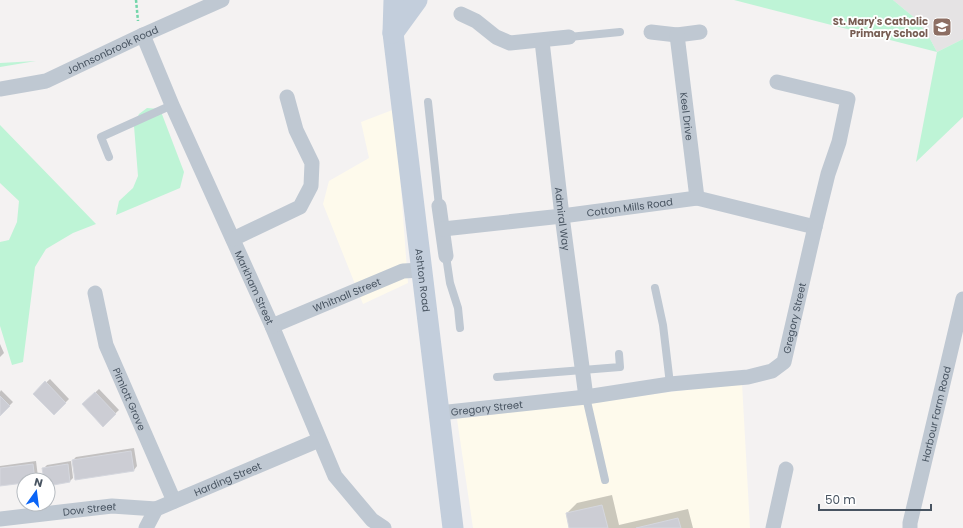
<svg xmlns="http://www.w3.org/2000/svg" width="963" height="528" font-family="Poppins,sans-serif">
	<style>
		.commercial { fill: #fefaec }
		.education { fill: #e5e3e4 }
		.green { fill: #bef4d6 }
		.shadow { fill: #0003 }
		.building { fill: #cccdd4; stroke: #d5d7de }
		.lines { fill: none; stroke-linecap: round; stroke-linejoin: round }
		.path { stroke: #73d5aa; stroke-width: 2.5; stroke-dasharray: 3 2; stroke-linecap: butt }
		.service { stroke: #bfc8d2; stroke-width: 8 }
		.minor { stroke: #bfc8d2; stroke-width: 15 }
		.secondary { stroke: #c3cedc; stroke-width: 21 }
		.labels { text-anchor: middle; stroke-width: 3.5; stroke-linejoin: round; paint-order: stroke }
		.education-label { font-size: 10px; font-weight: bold; fill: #785e54; stroke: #fff; text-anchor: end }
		.street-label { font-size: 10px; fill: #485461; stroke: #fff }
	</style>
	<rect width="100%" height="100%" fill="#f4f2f2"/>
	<path class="commercial" d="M395 109 408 283 363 304 323 204 329 181 369 158 361 122Z
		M742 383 750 528H473L457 419Z"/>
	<path class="education" d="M893 0H963V39L937 52 928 35 916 19Z"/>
	<path class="green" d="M734 0H893L916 19 928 35 937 52 963 39V117L916 162 937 52Z
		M36 61 0 67V63Z
		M147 108 160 109 184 172 180 188 116 215 119 201 133 188 138 176 134 126 139 114Z
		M0 125 96 224 73 233 46 249 35 267 23 362 12 365 0 326V242L9 240 17 222 19 201 0 183Z"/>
	<path class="shadow" d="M0 344 4 353 0 357Z
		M50 379 69 399 54 414 34 394Z
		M99 389 119 410 103 425 83 404Z
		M1 390 13 402 0 415V392Z
		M134 448 137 466 134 470 73 460 76 457Z
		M36 461 38 477 35 480H24V482L0 485V466Z
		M71 461 73 478 70 481 48 485V480H45L43 469 47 465Z
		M612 495 619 525 688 509 693 528H570L567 513 577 503Z"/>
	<path class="building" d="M45 381 66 403 54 415 33 394Z
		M95 392 116 414 103 427 82 404Z
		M0 396 10 406 0 416Z
		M131 451 134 471 75 480 72 460Z
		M33 464 35 480H24V483L0 486V468Z
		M68 464 70 482 48 486V480H44L42 468Z
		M602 505 608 528H569L566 513Z
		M678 518 681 528H636Z"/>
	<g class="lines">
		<path class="path" d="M136 0 138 21"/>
		<path class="service" d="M569 37 620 32
			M428 102 439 206
			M109 157 101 137 172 105
			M446 256 450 283 458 308 460 328
			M655 288 663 325 670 384
			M497 377 620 367 619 354
			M586 397 605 480"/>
		<g class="minor">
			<path d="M461 14 476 21 496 37 510 43 569 37"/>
			<path d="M651 32 677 35 700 32"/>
			<path id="s1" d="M143 35 172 105 272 326 335 476 372 520 384 528"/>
			<path id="s2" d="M677 35 697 198"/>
			<path id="s3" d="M542 41 562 216 586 397"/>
			<path id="s4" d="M0 89 46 81 143 35 222 0"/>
			<path d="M439 206 446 256"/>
			<path id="s5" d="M443 229 562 216 697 198 815 227"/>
			<path d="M233 239 300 207 311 186 312 163 296 130 287 97"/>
			<path id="s6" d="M95 293 106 345 174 501"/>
			<path id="s7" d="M272 326 403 271 422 270"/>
			<path id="s8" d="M439 413 586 397 670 384 748 377 772 371 784 362 815 227 828 174 839 142 848 99 777 82"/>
			<path id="s9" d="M0 519 112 506 156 509"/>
			<path id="s10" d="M146 528 156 509 319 440"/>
			<path d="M773 528 786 469"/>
			<path id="s11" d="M910 528V523L963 299"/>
		</g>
		<g class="secondary">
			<path id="s12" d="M394 0 393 33 453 528"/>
			<path d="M393 33 417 0"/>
		</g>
	</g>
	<defs>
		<g id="school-square" transform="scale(1)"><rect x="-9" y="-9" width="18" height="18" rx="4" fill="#8d6e63" stroke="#fff"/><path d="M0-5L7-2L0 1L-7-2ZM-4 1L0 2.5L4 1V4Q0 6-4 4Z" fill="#fff"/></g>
	</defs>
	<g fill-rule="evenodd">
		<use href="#school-square" x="942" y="27"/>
	</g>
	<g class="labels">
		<g class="education-label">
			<text x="928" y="25">St. Mary's Catholic<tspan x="928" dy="12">Primary School</tspan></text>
		</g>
		<g class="street-label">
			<text dy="4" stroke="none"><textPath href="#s4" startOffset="120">Johnsonbrook Road</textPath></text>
			<text dy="4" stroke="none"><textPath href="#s2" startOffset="82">Keel Drive</textPath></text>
			<text dy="4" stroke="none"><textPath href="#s5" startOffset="188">Cotton Mills Road</textPath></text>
			<text dy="4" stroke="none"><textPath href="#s3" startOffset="179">Admiral Way</textPath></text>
			<text dy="4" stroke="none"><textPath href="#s12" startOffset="282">Ashton Road</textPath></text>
			<text dy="4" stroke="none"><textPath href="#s1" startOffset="276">Markham Street</textPath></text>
			<text dy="4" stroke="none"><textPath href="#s7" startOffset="81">Whitnall Street</textPath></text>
			<text dy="4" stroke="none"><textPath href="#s8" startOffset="396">Gregory Street</textPath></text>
			<text dy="4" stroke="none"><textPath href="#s6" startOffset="112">Pimlott Grove</textPath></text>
			<text dy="4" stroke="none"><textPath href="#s8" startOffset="48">Gregory Street</textPath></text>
			<text dy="4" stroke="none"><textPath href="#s11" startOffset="117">Harbour Farm Road</textPath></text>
			<text dy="4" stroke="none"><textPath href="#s10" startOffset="99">Harding Street</textPath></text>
			<text dy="4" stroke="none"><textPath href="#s9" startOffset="90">Dow Street</textPath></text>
		</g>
	</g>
	<g transform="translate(36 492) rotate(14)"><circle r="19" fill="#ffffff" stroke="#b6bbc0"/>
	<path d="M0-3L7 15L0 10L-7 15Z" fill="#0a64f6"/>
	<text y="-6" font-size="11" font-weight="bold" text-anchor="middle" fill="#485461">N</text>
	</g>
	<path d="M819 504v6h112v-6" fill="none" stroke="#485461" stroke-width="2"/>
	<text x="825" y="504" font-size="12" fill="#485461" stroke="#ffffff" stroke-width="3" paint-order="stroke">50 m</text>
</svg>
